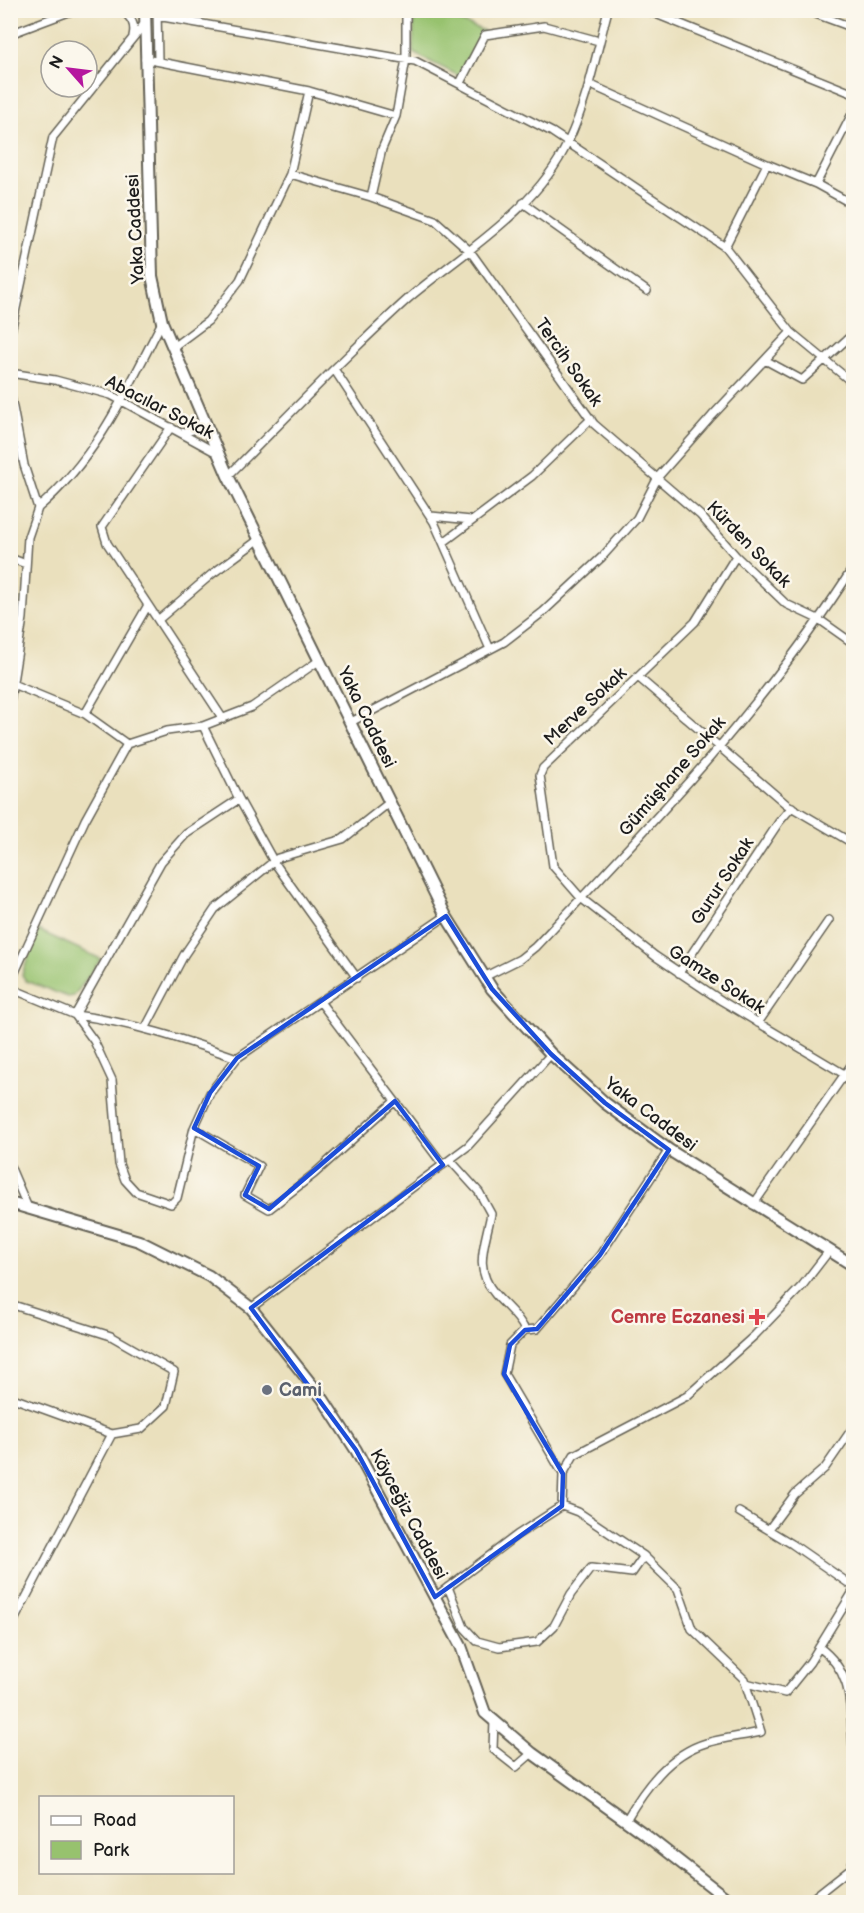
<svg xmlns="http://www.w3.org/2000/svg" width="864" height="1913" font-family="'Balsamiq Sans',sans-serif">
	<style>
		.green { fill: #97c26e; stroke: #5a6f45; stroke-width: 1.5 }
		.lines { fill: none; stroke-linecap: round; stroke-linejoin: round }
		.street-casing { stroke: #646154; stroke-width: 10 }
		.secondary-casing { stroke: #646154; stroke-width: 14 }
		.street { stroke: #fff; stroke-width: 7 }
		.secondary { stroke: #fff; stroke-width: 10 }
		.marked { fill: none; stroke: #1d4ed8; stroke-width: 4.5; stroke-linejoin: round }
		.health-dot { fill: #e0444e; stroke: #fbf7ec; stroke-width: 2 }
		.worship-dot { fill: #6b7280; stroke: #fbf7ec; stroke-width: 2 }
		.labels { text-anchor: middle; stroke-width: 5; stroke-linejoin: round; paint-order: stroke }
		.street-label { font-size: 18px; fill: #1c1c1c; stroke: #fbf7ec }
		.health-label { font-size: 18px; font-weight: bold; fill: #be3a42; stroke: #fbf7ec; text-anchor: end }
		.worship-label { font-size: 18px; font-weight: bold; fill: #5b616d; stroke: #fbf7ec; text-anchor: start }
	</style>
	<rect width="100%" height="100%" fill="#fbf7ec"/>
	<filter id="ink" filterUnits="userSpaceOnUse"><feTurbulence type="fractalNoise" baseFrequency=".0167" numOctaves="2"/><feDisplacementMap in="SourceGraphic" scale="12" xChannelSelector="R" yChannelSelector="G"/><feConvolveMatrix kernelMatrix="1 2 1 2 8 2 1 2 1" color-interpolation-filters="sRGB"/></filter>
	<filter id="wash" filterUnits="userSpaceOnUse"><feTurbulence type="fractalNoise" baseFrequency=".008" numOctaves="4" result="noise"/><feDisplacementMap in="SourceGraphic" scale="24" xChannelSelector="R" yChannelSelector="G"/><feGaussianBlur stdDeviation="1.35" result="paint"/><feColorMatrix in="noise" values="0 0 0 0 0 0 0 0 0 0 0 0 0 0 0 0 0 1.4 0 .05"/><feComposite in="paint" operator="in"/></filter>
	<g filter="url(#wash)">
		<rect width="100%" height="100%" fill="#eae0bd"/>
		<path class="green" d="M414 11H434L484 31 459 76 413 53Z
			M38 930 101 959 74 996 68 997 26 981 22 975Z"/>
	</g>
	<g filter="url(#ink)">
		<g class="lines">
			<g class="street-casing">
				<path id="street" d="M122 10C131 18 136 24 133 36
					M157 10 158 61
					M646 10 854 94
					M805 10 854 28
					M157 16 415 61 552 132 725 247 791 332 854 384
					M10 34 74 10
					M145 59 309 91 396 116 406 59V10
					M460 83 485 35 544 26 599 41
					M589 84 767 164
					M290 174 309 91
					M816 184 854 110
					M371 197 382 149 396 116
					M523 203 647 291
					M725 247 767 164 816 184 854 205
					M10 336 53 137 145 23
					M173 347 208 321 240 280 290 174 371 197 435 220 470 251 594 424 700 515 736 556 786 604 820 620 854 644
					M765 360 802 380 854 333
					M334 369C359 345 384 320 410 297 465 251 537 209 568 142 588 100 596 54 608 10
					M10 373 55 380 111 395 217 453
					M10 392 24 465 38 508 28 537 23 618 10 701
					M184 432 197 429 204 418
					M228 476 334 369 434 522 490 649
					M38 508C97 458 127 390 162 322
					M431 516 471 520
					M444 542 532 476 591 419
					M736 556 695 622 543 768 540 775 553 866 581 898 655 956 722 1001 854 1080
					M10 558 26 564
					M148 605 107 543 102 527 171 427
					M158 620 212 574 261 538
					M638 677 786 804 854 844
					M15 685 85 714 127 744
					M85 714 148 605 223 719
					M351 722 504 642 543 612 602 557 637 518 658 477 712 416 791 332
					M203 726 252 707 320 660
					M239 799 274 862 357 978
					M679 973 779 822 792 807
					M484 977 520 959 535 947C649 827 765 707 854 566
					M10 983 85 820 127 744 167 731 203 726 239 799 186 834 161 862 75 1015C131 1022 185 1040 237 1058
					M10 988 75 1015 94 1041 112 1080 119 1164 125 1180 136 1192 171 1204 177 1198 194 1128 210 1093 237 1058 446 916
					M758 1023 829 920
					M145 1029 184 955 215 909 278 858 343 839 390 802
					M395 1101 443 1165
					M194 1128 259 1166 245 1195 269 1209 314 1174 395 1101 321 1003
					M450 1160 479 1192 491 1214C485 1245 473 1268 495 1294 506 1307 518 1315 525 1330L510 1345 504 1374 563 1474
					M10 1166 28 1208
					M753 1205 854 1061
					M10 1304 111 1336 174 1372 166 1406 141 1429 112 1434 10 1397
					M251 1308 468 1146 551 1054
					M525 1330 537 1329 600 1255 669 1150
					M562 1506 563 1474 574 1455 687 1396 755 1335 802 1286 829 1251
					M739 1512 792 1544 854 1587
					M769 1529 795 1494 825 1468 854 1426
					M448 1587 464 1627 477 1641 499 1647 537 1642 554 1626 571 1594 591 1568 632 1573 644 1556
					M435 1597 517 1535 562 1506 578 1512 644 1556 678 1589 692 1629 744 1679 761 1732C743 1736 723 1738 706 1743 669 1754 644 1789 626 1820
					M10 1628 112 1434
					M819 1647C858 1676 848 1712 854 1756
					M746 1683 785 1693 810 1662 854 1590
					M494 1721 493 1749 516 1767 532 1753
					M808 1902 851 1868 854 1856"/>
			</g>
			<g class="secondary-casing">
				<path id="secondary" d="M145 10 152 276 162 322 228 476 446 916 492 989 551 1054 605 1103 669 1150 854 1266
					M10 1203 139 1241 209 1276 251 1308 323 1399 356 1450 461 1646 485 1713 532 1753 643 1833 731 1902"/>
			</g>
			<use href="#street" class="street"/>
			<use href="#secondary" class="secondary"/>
		</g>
	</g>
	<path class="marked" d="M446 916 492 989 551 1054 605 1103 669 1150 600 1255 537 1329 525 1330 510 1345 504 1374 563 1474 562 1506 435 1597 356 1450 251 1308 443 1165 395 1101 269 1209 245 1195 259 1166 194 1128 210 1093 237 1058Z"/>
	<path class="health-dot" d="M754 1308h6v6h6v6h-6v6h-6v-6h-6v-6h6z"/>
	<circle class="worship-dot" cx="267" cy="1390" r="6"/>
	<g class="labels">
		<g class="street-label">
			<text transform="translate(135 229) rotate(-93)" y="6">Yaka Caddesi</text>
			<text transform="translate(569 362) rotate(55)" y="6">Tercih Sokak</text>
			<text transform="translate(160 407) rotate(27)" y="6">Abacılar Sokak</text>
			<text transform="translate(749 544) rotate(46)" y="6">Kürden Sokak</text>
			<text transform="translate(585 706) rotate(-43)" y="6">Merve Sokak</text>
			<text transform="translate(367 717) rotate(64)" y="6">Yaka Caddesi</text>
			<text transform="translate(672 776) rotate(-49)" y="6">Gümüşhane Sokak</text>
			<text transform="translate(722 881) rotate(-57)" y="6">Gurur Sokak</text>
			<text transform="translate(717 979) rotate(33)" y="6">Gamze Sokak</text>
			<text transform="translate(651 1114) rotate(37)" y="6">Yaka Caddesi</text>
			<text transform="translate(409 1514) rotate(62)" y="6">Köyceğiz Caddesi</text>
		</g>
		<g class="health-label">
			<text x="745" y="1323">Cemre Eczanesi</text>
		</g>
		<g class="worship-label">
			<text x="279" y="1396">Cami</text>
		</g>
	</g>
	<rect width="864" height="1913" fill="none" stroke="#fbf7ec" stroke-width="36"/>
	<rect x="39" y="1796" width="195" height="78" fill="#fbf7ec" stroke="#a29f99" stroke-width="1.5"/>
	<rect x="51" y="1816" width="30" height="9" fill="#ffffff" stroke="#a29f99" stroke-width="1.5"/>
	<text x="93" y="1826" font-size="18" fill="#1c1c1c">Road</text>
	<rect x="51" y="1841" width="30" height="18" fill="#97c26e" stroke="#a29f99" stroke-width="1.5"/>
	<text x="93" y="1856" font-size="18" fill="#1c1c1c">Park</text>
	<g transform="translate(69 69) rotate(298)"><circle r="28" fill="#fbf7ec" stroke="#a29f99" stroke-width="1.5"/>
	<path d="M0-4.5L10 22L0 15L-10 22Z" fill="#b5179e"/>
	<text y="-9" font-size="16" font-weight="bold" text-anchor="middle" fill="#1c1c1c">N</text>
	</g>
</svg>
